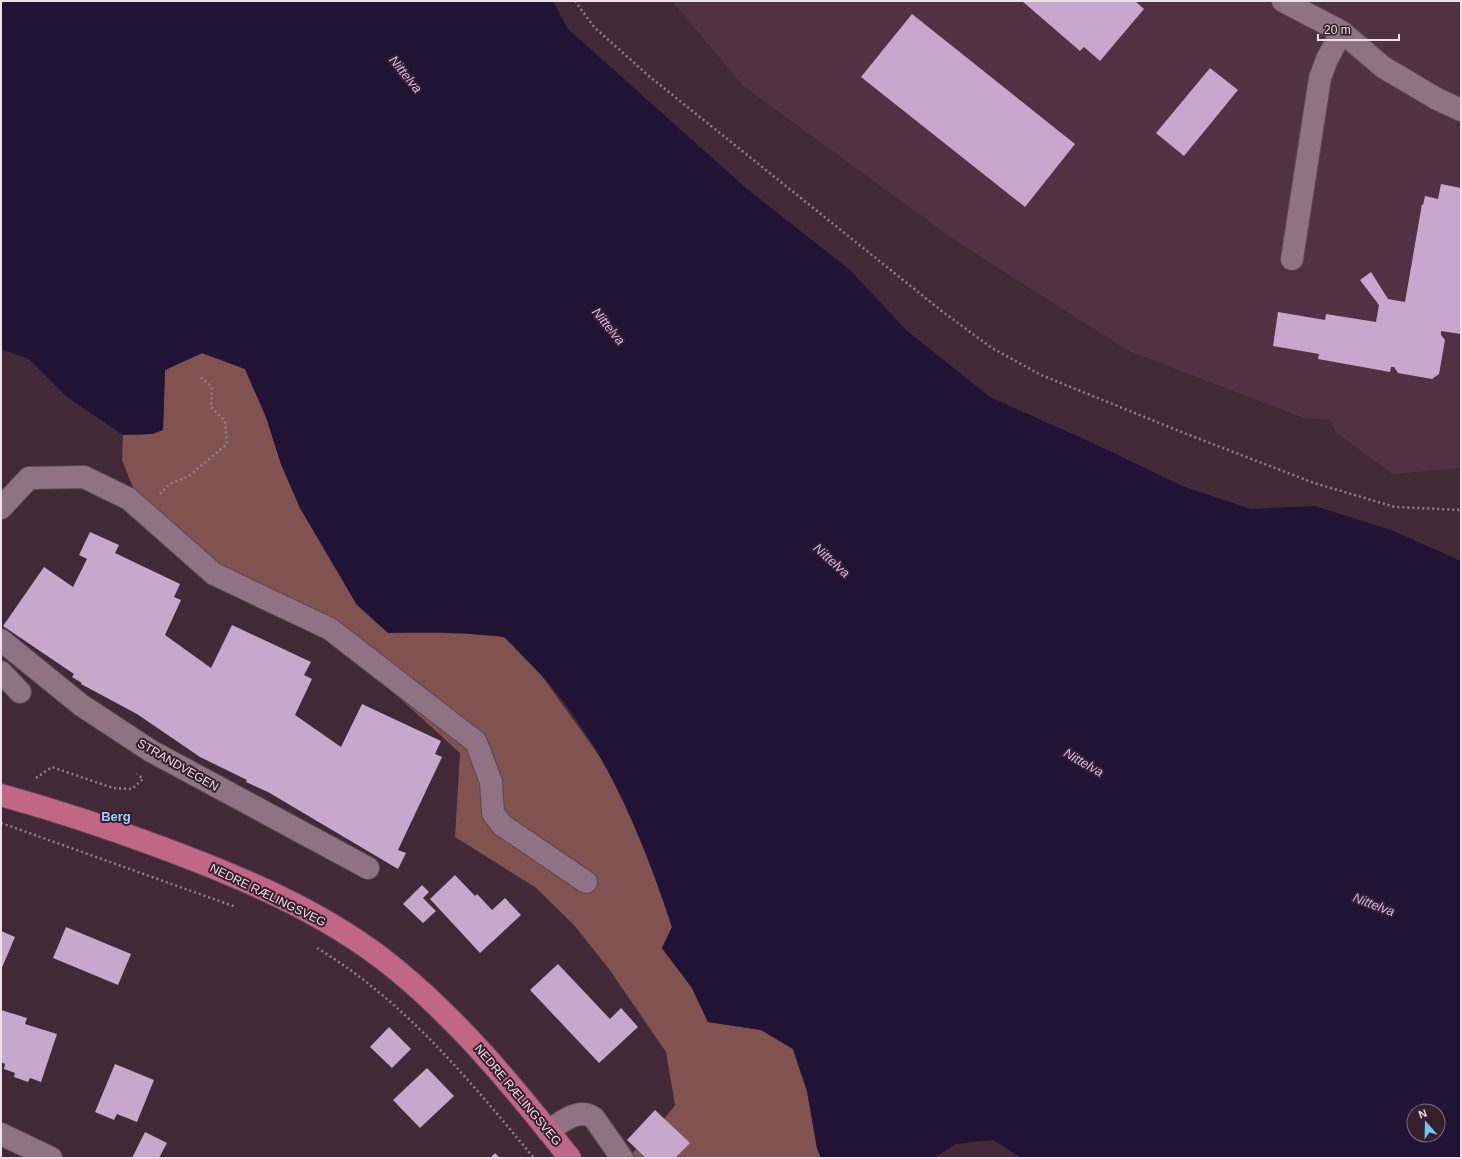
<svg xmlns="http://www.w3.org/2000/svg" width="1462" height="1159" font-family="Arial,sans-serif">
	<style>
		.built { fill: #503244 }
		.forest { fill: #815350 }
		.water { fill: #211334; fill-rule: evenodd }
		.building { fill: #c7a7cb }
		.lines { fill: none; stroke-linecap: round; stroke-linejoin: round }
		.minor-casing { stroke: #5b4753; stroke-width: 24 }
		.major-casing { stroke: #5b4753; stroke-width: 24 }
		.path { stroke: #947f8c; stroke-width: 2.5; stroke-dasharray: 2 3; stroke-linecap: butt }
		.minor { stroke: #8f7283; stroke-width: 22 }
		.major { stroke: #c16685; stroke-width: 22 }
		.labels { text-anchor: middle; stroke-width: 4; stroke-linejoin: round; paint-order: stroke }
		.street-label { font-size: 12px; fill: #efdfe8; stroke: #361f2d }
		.water-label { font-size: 13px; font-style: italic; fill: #d2b9fa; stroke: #361f2d }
		.neighbourhood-label { font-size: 13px; font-weight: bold; fill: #9ad1f9; stroke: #361f2d }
	</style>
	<rect width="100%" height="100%" fill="#412938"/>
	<path class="built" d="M672 1H1461V468L1393 474 1335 432 1331 420 1304 418 1129 351 956 241 743 86Z"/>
	<path class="forest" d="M202 353 245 369 266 417 281 464 300 508 357 605 465 633 504 637 542 676 606 765 631 817 657 881 672 927 662 948 692 988 708 1022 761 1030 793 1049 807 1091 817 1148 821 1158H625L648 1140 675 1105 666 1052 609 969 574 925 535 887 455 837 460 753 372 673 297 616 196 551 138 500 122 460 123 435 152 434 163 430 165 370Z"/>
	<path class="water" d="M1 1H553L568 29 747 189 850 270 906 330 990 397 1095 444 1182 486 1251 509 1315 506 1391 530 1461 561V1158H1022L993 1140 956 1144 934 1158H821L817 1148 807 1091 793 1049 761 1030 708 1022 692 988 662 948 672 927C640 831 601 735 529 662 523 657 509 639 503 637 497 635 488 636 482 635 451 632 419 633 388 633L357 605 300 508 281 464 266 417 245 369 202 353 165 370 163 430 152 434 123 435 67 397 29 359 1 349ZM1414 1111H1438V1135H1414Z"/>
	<path class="building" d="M1022 1H1135L1144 9 1100 61 1084 47 1080 51Z
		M912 14 1075 144 1025 207 861 77Z
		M1210 68 1238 90 1184 156 1156 133Z
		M1441 184 1461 188V334L1441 331V335L1445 340 1439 374 1432 379 1398 373 1394 367H1391L1390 372 1318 359 1319 354 1273 346 1278 312 1325 320 1326 314 1376 322 1379 305 1360 280 1371 272 1388 299 1405 302 1422 204 1423 205 1425 196 1438 199Z
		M90 532 119 545 115 553 180 584 174 597 181 600 165 635 211 668 232 625 311 662 304 675 312 679 295 715 341 747 362 704 441 741 435 754 442 757 398 850 406 853 398 869 268 792 246 782 247 780 200 757 137 714 81 684 82 683 72 677 74 674 3 626 44 567 73 587 87 559 79 555Z
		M455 875 475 896 477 894 492 910 505 898 521 915 480 953 430 899Z
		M422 885 429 892 423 898 436 911 423 923 403 904Z
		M66 927 131 954 118 985 53 958Z
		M1 931 15 937 1 970Z
		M558 964 610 1019 621 1008 638 1027 599 1063 530 990Z
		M1 1010 27 1018 25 1024 57 1034 41 1082 30 1078 28 1082 14 1077 15 1073 4 1069 5 1064 1 1062Z
		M389 1027 411 1049 392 1068 370 1047Z
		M115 1064 154 1080 137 1122 117 1114 114 1120 95 1112Z
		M427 1068 454 1096 420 1128 393 1100Z
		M655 1110 690 1143 675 1158H646L627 1140Z
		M145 1132 167 1143 159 1158H132Z
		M495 1153 500 1158H490Z"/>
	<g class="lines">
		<g class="minor-casing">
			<path id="minor" d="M1283 1 1342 32 1383 67 1437 99 1461 110
				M1292 259 1320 78 1327 59 1342 32
				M1 508 29 478 84 477 129 499 214 574 330 629 476 742 491 782 493 813 502 825 586 882
				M1 640 81 705 151 751 368 868
				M1 672 20 692
				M548 1131C562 1122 578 1107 594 1118L622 1158
				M1 1134 51 1158"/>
		</g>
		<g class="major-casing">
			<path id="major" d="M1 795C55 810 107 827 160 847 241 877 325 912 393 967 461 1022 516 1090 570 1158"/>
		</g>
		<path class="path" d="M575 1 594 27 650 77 943 312 992 348 1041 375 1184 433 1314 483 1395 507 1461 510
			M160 494 170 484 189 476 227 444 225 421 211 407 212 387 199 376
			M36 778 52 767 113 788 132 789 143 779 137 774
			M1 823 236 907
			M317 948C405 1001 469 1080 534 1158"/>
		<use href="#minor" class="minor"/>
		<use href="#major" class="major"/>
	</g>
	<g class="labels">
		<g class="street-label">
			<text transform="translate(178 765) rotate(30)" y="4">STRANDVEGEN</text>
			<text transform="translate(268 895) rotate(26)" y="4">NEDRE RÆLINGSVEG</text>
			<text transform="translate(518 1095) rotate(50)" y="4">NEDRE RÆLINGSVEG</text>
		</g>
		<g class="water-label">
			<text transform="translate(406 74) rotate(51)" y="5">Nittelva</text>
			<text transform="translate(609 326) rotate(51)" y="5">Nittelva</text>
			<text transform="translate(832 560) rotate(42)" y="5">Nittelva</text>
			<text transform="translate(1084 762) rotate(30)" y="5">Nittelva</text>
			<text transform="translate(1374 904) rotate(21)" y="5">Nittelva</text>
		</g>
		<g class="neighbourhood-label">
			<text x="116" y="821">Berg</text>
		</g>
	</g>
	<rect width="1462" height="1159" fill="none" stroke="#efdfe8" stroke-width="4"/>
	<g transform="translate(1426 1123) rotate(340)"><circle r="19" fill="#361f2d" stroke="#806c78"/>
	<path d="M0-3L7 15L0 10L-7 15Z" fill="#73c1f5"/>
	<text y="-6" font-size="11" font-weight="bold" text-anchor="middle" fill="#efdfe8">N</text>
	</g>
	<path d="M1318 34v6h81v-6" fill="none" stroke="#efdfe8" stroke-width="2"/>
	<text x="1324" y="34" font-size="12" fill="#efdfe8" stroke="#361f2d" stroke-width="3" paint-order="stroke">20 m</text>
</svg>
